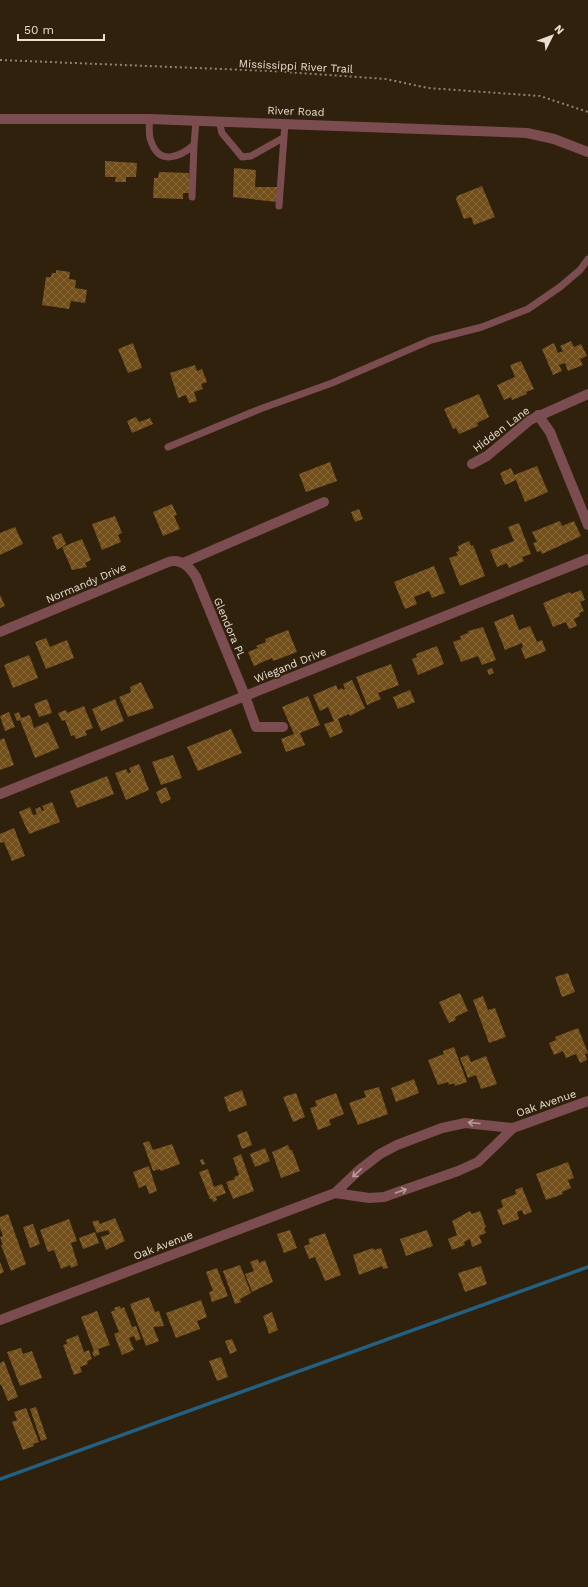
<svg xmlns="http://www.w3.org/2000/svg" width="588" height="1587" font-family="'Work Sans',sans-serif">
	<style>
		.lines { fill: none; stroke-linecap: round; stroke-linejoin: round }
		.stream { stroke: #236082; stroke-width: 3.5 }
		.building { fill: url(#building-cross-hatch) }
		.path { stroke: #908372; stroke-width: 2; stroke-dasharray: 2 3; stroke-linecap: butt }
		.service { stroke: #7b4c50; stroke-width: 7 }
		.minor { stroke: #7b4c50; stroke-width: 10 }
		.tertiary { stroke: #7b4c50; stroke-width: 10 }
		.oneway { stroke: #b79c97 }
		.labels { text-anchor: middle; stroke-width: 3.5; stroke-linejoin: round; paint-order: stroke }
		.street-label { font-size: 11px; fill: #e8ded1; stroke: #30210c }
	</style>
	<defs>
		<pattern id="building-cross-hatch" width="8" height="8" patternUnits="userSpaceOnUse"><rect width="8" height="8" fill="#734f1b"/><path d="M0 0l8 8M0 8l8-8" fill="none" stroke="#87683b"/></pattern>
	</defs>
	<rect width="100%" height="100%" fill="#30210c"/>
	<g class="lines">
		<path class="stream" d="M0 1479 588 1267"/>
	</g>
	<path class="building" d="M105 161 137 163 136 177H126V182H115L116 177H105Z
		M234 168 256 170 255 187H277V202L233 197Z
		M159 172 189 173 190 193H183V199L153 198 154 178H158Z
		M482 186 495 217 474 225 471 217 464 219 456 199 457 196Z
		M56 270 70 272 69 279 76 280 75 288 87 290 85 303 71 301 69 309 42 305 46 277H51L52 273H56Z
		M571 341 574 347 581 344 587 356 580 359 583 365 568 371 565 363 559 365 562 371 553 375 542 349 554 343 558 353 563 351 560 346Z
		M133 343 142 368 128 373 118 349Z
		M521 361 534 389 526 392 527 394 512 400 511 397 504 400 497 385 515 377 510 365Z
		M195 365 197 371 202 369 207 382 201 384 203 389 194 392 197 401 189 403 186 395 178 398 170 373Z
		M479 394 489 417 477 423 478 426 459 434 456 428 453 429 444 409Z
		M136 417 139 422 150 418 153 424 132 433 127 421Z
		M330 462 337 481 306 492 299 474Z
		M537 466 548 492 525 502 516 480 505 485 500 473 511 468 514 475Z
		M172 504 177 515 174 516 180 529 163 536 153 512Z
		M359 509 363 519 355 522 351 512Z
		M115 516 122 533 118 535 121 542 102 550 92 524Z
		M560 521 562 526 574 521 581 536 542 554 541 551 537 552 533 543 537 542 532 532Z
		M519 523 531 554 522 557 524 561 509 568 507 563 497 567 490 550 514 541 508 527Z
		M15 527 23 544 0 555V533Z
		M61 533 66 544 57 550 52 537Z
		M82 539 91 560 85 563 87 567 72 570 62 547Z
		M469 541 471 546 473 545 485 576 460 586 449 558 458 555 456 552 459 551 458 546Z
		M434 566 445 593 432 598 429 591 414 597 417 604 405 609 394 582Z
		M581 590 585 600 580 602 584 611 579 613 580 616 574 619 577 626 569 629 566 622 553 627 543 603 570 592 571 594Z
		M0 595 5 606 0 608Z
		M513 614 519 630 530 626 537 642 542 640 546 651 525 659 521 648 523 647 522 643 505 650 494 622Z
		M483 627 496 660 482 665 478 656 461 662 453 642 461 639 460 636 468 633V631Z
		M288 630 297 652 273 661 272 658 254 666 248 652 258 648 256 646 266 642 265 639Z
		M46 638 50 647 67 640 74 658 46 669 35 642Z
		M437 646 444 664 418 675 412 659 417 657 416 654Z
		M29 655 38 678 13 688 4 665Z
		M391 664 399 685 378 693 381 699 367 705 356 677Z
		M492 668 494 673 489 675 487 670Z
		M352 680 365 708 350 716 349 714 338 719 343 732 330 738 324 724 334 721 328 707 320 711 313 695 336 685 338 690 342 688 343 690 345 689 343 684Z
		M141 682 154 708 128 717 119 697 131 692 130 687Z
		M410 690 415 702 398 709 393 697Z
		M308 696 320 725 300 733 305 745 286 752 281 739 294 734 282 707Z
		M47 699 52 713 39 717 34 704Z
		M115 699 124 721 101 731 92 709Z
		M84 706 93 728 85 731 87 735 76 739 74 735 71 736 65 720 62 721 58 713 66 710 67 713Z
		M9 712 15 727 5 731 0 716Z
		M19 712 21 718 30 715 34 728 48 722 59 748 35 758 20 720 17 721 14 714Z
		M231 729 242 753 198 771 187 747Z
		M4 738 14 765 0 770V740Z
		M173 755 182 778 161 785 152 762Z
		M139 764 149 790 126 800 115 773 126 769 128 773 131 772 129 768Z
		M107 776 114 794 77 808 70 791Z
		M166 787 171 799 161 804 156 792Z
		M52 802 60 822 29 834 19 812 30 807 33 815 37 814 35 809 40 807 42 811 44 810 42 806Z
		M14 828 25 856 12 861 4 842 0 843V834Z
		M568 973 575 992 562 997 555 977Z
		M460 993 468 1011 455 1017 456 1020 449 1023 439 1002Z
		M483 996 488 1010 495 1008 506 1037 489 1043 473 1000Z
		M578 1028 588 1053 585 1054 587 1060 580 1063 576 1054 566 1058 563 1051 554 1055 549 1043 556 1040 555 1037Z
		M454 1047 467 1082 455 1086 454 1083 449 1085 448 1082 438 1085 428 1060 444 1054 443 1051Z
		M468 1055 471 1062 486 1056 497 1084 481 1089 476 1075 468 1078 460 1058Z
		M414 1079 419 1093 396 1102 391 1088Z
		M379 1087 388 1114 358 1125 349 1103 366 1097 364 1091Z
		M242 1090 247 1105 229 1112 224 1097Z
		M296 1093 305 1117 293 1122 283 1097Z
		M336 1093 344 1114 329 1120 331 1125 318 1130 310 1108 317 1106 315 1101Z
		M247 1131 252 1145 242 1149 237 1135Z
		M149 1141 153 1150 172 1144 180 1164 161 1171 160 1169 153 1171 143 1143Z
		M288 1145 290 1150H292L300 1171 281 1178 272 1152Z
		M265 1148 270 1161 255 1167 250 1154Z
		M241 1154 254 1191 233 1199 226 1182 235 1179 234 1177 239 1175 233 1158Z
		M203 1159 205 1164 202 1165 200 1160Z
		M568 1162 574 1178 568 1180 571 1188 562 1192 563 1194 546 1200 536 1174Z
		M149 1166 157 1191 149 1194 146 1185 139 1188 133 1172Z
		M208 1169 214 1187 222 1184 226 1193 216 1197 217 1200 213 1202 212 1199H210L199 1172Z
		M522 1187 532 1212 524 1215 522 1210 517 1212 519 1219 503 1225 497 1210 503 1207 501 1200 516 1194 515 1190Z
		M470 1211 472 1214 480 1211 486 1227 484 1228 486 1233 479 1236 482 1243 472 1247 470 1239 464 1242 465 1245 452 1250 448 1239 457 1235 452 1221Z
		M8 1214 26 1264 11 1271 1 1245H3L0 1237 3 1236 0 1228V1217Z
		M115 1218 125 1241 106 1250 101 1237 110 1234 108 1230 97 1233 92 1222 98 1220 100 1224Z
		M69 1219 77 1241 71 1243 78 1265 71 1268 70 1265 61 1269 54 1250 48 1252 40 1230Z
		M33 1224 40 1244 30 1248 23 1227Z
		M290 1230 297 1248 284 1253 277 1234Z
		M427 1230 433 1246 406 1256 400 1239Z
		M95 1232 99 1243 83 1249 79 1238Z
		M325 1233 341 1275 325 1281 315 1257 309 1259 304 1246 310 1244 308 1239Z
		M373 1248 374 1250 381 1248 388 1268 383 1269 382 1266 359 1275 353 1255Z
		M258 1259 259 1263 265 1260 273 1282 252 1292 245 1274 254 1271 250 1262Z
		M0 1262 4 1272 0 1274Z
		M240 1265 251 1293 240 1299 241 1302 235 1304 223 1271Z
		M481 1266 487 1284 465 1292 458 1273Z
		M217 1268 228 1296 212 1302 209 1292 213 1291 206 1272Z
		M149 1297 155 1312 159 1311 164 1326 153 1327 159 1341 146 1346 130 1304Z
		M201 1300 207 1317 197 1321 200 1329 176 1338 166 1313Z
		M120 1306 121 1309 124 1307 132 1327 136 1326 141 1339 136 1341 134 1336 129 1338 134 1350 122 1355 114 1334 119 1332 111 1312 115 1310 114 1308Z
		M97 1311 110 1345 98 1349 100 1354 94 1357 92 1352 94 1351 81 1317Z
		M272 1312 278 1330 269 1334 263 1316Z
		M78 1335 84 1352 89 1350 92 1359 87 1361 88 1364 80 1367 82 1372 74 1375 63 1345 67 1344 66 1340Z
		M232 1339 237 1351 230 1354 225 1341Z
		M21 1348 23 1354 32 1351 42 1378 20 1386 7 1352Z
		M221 1357 228 1377 217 1381 209 1361Z
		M4 1361 18 1397 8 1401 1 1384 0 1385V1363Z
		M36 1407 47 1439 41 1441 30 1409Z
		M26 1408 39 1442 33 1444 34 1446 23 1450 12 1422 17 1420 14 1412Z"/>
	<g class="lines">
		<path class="path" d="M0 60 271 71 386 79 428 88 540 96 588 112"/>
		<path class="service" d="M149 119C150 126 148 135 151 141 159 166 180 157 194 145L196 121
			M219 121 222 133 242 157 251 156 283 138
			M192 197 194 145
			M279 206 285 123
			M168 447 260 409 332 383 431 340 482 327 528 309 560 287 580 270 588 259"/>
		<path class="minor" d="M538 415 550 432 588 525
			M472 464 487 456 530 420 588 394
			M183 563 324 502
			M0 632 166 563C180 557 189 566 196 577L245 696 256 727H283
			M0 794 588 559
			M335 1193 369 1198 384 1197 458 1171 478 1162 513 1128
			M0 1320 335 1193 358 1171 380 1154 397 1145 442 1128 465 1123 513 1128 588 1101"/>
		<path class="tertiary" d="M0 119H149L527 133 554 139 588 152"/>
	</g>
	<defs><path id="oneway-shaft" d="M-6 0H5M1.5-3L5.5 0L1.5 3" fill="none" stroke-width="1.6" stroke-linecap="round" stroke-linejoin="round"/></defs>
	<g class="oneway">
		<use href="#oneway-shaft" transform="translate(474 1123) rotate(-175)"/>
		<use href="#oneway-shaft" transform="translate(357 1173) rotate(137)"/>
		<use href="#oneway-shaft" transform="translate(401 1191) rotate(-19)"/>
	</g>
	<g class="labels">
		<g class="street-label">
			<text transform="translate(296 66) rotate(3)" y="4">Mississippi River Trail</text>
			<text transform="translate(296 111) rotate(2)" y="4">River Road</text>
			<text transform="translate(501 429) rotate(-37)" y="4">Hidden Lane</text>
			<text transform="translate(86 583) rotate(-23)" y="4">Normandy Drive</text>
			<text transform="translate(230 628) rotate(67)" y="4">Glendora PL</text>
			<text transform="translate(290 665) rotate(-22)" y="4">Wiegand Drive</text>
			<text transform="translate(546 1103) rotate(-19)" y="4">Oak Avenue</text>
			<text transform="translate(163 1245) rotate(-21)" y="4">Oak Avenue</text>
		</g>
	</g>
	<g transform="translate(552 36) rotate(48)" stroke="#30210c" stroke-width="3" paint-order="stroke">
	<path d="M0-3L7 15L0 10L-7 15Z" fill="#e8ded1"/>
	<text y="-6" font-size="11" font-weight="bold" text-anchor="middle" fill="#e8ded1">N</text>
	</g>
	<path d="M18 34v6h86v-6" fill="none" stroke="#e8ded1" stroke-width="2"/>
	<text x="24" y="34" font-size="12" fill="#e8ded1" stroke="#30210c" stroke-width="3" paint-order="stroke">50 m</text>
</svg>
